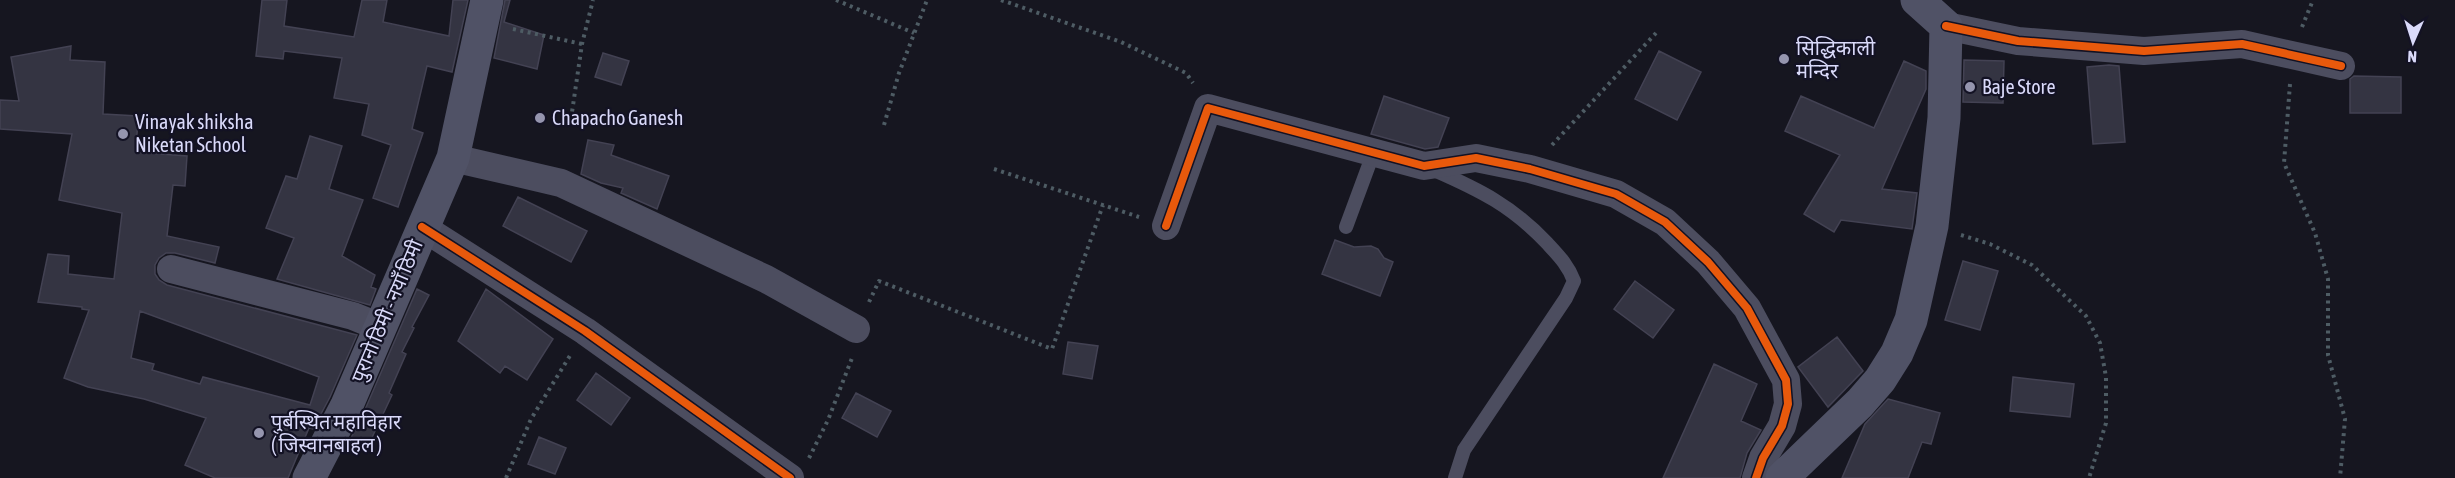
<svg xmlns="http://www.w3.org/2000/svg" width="2455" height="478" font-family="'Asap Condensed','Noto Sans Devanagari',sans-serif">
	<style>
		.building { fill: #343442; stroke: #434253; stroke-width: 1.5; fill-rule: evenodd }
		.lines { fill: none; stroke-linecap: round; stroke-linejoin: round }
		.path { stroke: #4e5c64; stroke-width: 4; stroke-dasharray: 3 4.5; stroke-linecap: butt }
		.service { stroke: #4c4d5f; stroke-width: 14 }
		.minor { stroke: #4c4d5f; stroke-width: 28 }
		.secondary { stroke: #505266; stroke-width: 33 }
		.cycleway-casing { stroke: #131224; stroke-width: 11 }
		.cycleway { stroke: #e8590c; stroke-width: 8 }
		.poi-dot { fill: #9595ae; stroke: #131224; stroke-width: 2 }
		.labels { text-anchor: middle; stroke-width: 4.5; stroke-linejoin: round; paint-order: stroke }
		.poi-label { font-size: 20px; fill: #dadafa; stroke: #131224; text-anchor: start }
		.street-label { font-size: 20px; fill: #dadafa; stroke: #131224 }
	</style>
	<rect width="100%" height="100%" fill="#161620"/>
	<path class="building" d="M262 0H287L284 26 354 37 362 0H387L383 22 449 36 453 0H468L452 72 427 66 412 129 423 133 398 207 373 198 391 145 362 135 369 104 334 98 342 58 284 51 283 59 256 56Z
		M505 0H510L504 22 544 35 537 69 494 58Z
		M71 46 70 60 105 62 103 114 138 116 136 152 187 156 185 186 173 185 167 236 219 247 215 263 175 253H166L159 258 155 265V274L159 280 167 285 357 335 330 397 313 429 309 428 288 478H215L185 465 206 418 144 399 88 387 64 378 89 310 82 309V307L38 302 48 254 69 256 68 274 114 279 122 213 59 200 72 134 0 129V100L19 101 11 57ZM140 311 319 377 310 405 203 377 200 384 152 370 154 364 131 358Z
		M1659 51 1701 72 1677 120 1635 99Z
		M603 53 629 61 621 85 595 77Z
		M1964 60 2004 61 2003 103 1963 102Z
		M1904 61 1926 71V89L1882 189 1917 193 1912 229 1841 220 1834 232 1804 214 1840 155 1785 131 1801 96 1874 128Z
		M2109 65 2119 66 2125 142 2093 144 2087 67Z
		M2354 76 2401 77V113H2350V79Z
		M1384 96 1449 118 1438 147 1425 149 1371 134Z
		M310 136 342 146 329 189 363 200 342 256 375 275 371 287 376 289 370 305 277 279 294 238 266 228 286 176 297 179Z
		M588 140 614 145 611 155 669 176 657 209 621 193 623 188 601 183 581 174Z
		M518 197 587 231 571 262 503 226Z
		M1335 240 1354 247 1371 246 1378 249 1384 258 1393 262 1380 296 1322 274Z
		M1963 261 1998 271 1980 330 1945 320Z
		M1635 281 1674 310 1653 338 1614 309Z
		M417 289 429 295 412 327 414 328 402 352 406 354 389 393 392 395 367 448 349 442 364 412Z
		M486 289 553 339 527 380 505 366 500 373 458 341Z
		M1837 337 1863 371 1828 407 1798 367Z
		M1068 342 1098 346 1092 379 1063 374Z
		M1714 364 1757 384 1741 421 1761 430 1747 453 1740 478H1663Z
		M596 373 630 398 611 425 577 400Z
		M2013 377 2074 384 2070 417 2010 411Z
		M856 393 891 411 877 437 842 418Z
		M1888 399 1940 413 1931 444 1922 442 1908 478H1842L1865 424Z
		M539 437 566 448 555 474 528 464Z"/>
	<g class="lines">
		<path class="path" d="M836 0 914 33
			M1001 0 1121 42 1186 73 1193 83
			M2302 27 2313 0
			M513 29 582 44
			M2290 84 2284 163 2315 233 2328 279V355L2345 419 2340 478
			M571 119 582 44 593 0
			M884 125 899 73 927 0
			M1552 145 1656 33
			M994 169 1139 217
			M1961 235 1990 244 2032 265 2086 316 2100 343 2106 377V423L2089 478
			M869 302 879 281 1052 349 1103 205
			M809 458 828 420 852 358
			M506 478 531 419 571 354"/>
		<path class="service" d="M1434 170C1480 190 1512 206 1547 243 1559 256 1568 265 1574 281L1566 298 1464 450 1455 478
			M1346 227 1373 154"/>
		<path class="minor" d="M1946 26 2018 41 2144 51 2242 44 2341 66
			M453 158 561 183 766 279 856 329
			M1166 226 1208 108 1424 166 1476 158 1530 169 1616 194 1665 222 1708 262 1747 308 1786 380 1788 404 1782 426 1763 458 1756 478
			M422 227 585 331 790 478
			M171 269 353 316 380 327"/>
		<path class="secondary" d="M309 478 347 405 453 158 487 0
			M1782 478 1860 403 1880 380 1897 353 1911 320 1932 226 1944 118 1946 26 1917 0"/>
		<g class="cycleway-casing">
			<path id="cycleway" d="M1946 26 2018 41 2144 51 2242 44 2341 66
				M1166 226 1208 108 1424 166 1476 158 1530 169 1616 194 1665 222 1708 262 1747 308 1786 380 1788 404 1782 426 1763 458 1756 478
				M422 227 585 331 790 478"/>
		</g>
		<use href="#cycleway" class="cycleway"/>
	</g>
	<g class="poi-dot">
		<circle cx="1784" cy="59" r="6"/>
		<circle cx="1970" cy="87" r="6"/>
		<circle cx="540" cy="118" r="6"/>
		<circle cx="123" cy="134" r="6"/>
		<circle cx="259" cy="433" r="6"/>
	</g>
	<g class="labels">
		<g class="poi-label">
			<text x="1796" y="55">सिद्धिकाली<tspan x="1796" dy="23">मन्दिर</tspan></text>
			<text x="1982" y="94">Baje Store</text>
			<text x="552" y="125">Chapacho Ganesh</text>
			<text x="135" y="129">Vinayak shiksha<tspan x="135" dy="23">Niketan School</tspan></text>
			<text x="271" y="429">पुर्बस्थित महाविहार<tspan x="271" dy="23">( जिस्वानबाहल )</tspan></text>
		</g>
		<g class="street-label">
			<text transform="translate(387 311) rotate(-67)" y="7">पुरानो ठिमी - नयाँ ठिमी</text>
		</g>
	</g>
	<g transform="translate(2413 42) rotate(183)" stroke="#131224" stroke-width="4.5" paint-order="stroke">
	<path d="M0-4.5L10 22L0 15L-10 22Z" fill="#dadafa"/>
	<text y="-9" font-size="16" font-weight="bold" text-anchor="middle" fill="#dadafa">N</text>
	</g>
</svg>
